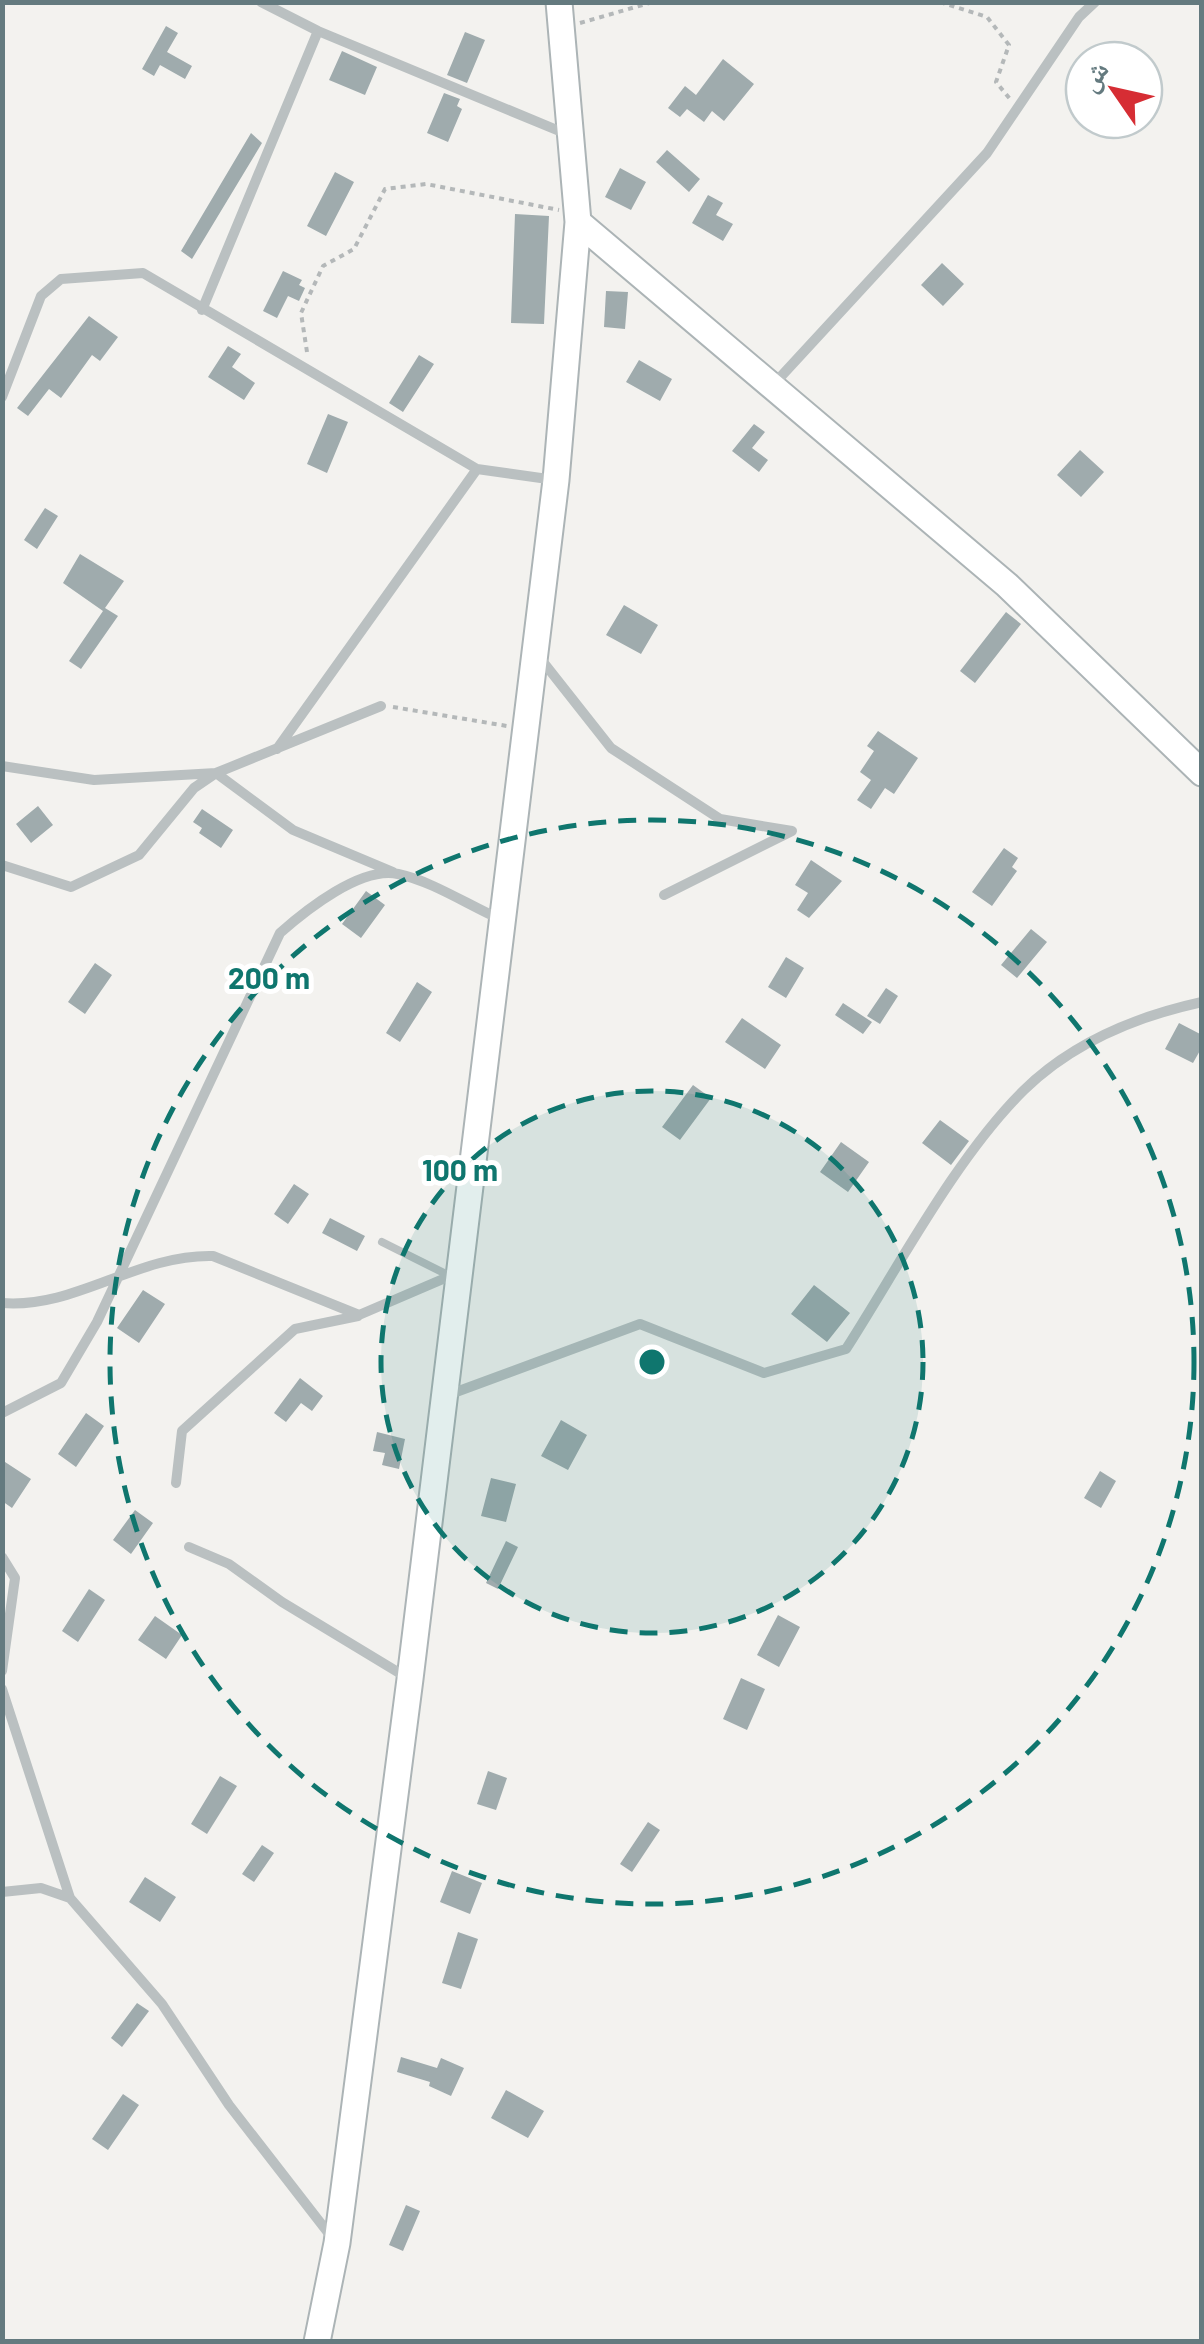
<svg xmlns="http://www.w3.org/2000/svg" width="1204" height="2344" font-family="Barlow,'Noto Naskh Arabic',sans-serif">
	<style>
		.building { fill: #9fabad }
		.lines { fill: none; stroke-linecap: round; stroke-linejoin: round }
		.secondary-casing { stroke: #acb4b6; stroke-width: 29 }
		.path { stroke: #b4b8b9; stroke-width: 4; stroke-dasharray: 5 5; stroke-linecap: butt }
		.lane { stroke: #bac0c1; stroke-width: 8 }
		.street { stroke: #bac0c1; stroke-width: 10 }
		.secondary { stroke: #fff; stroke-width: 25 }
		.ring { fill: none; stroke: #0f766e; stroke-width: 5; stroke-dasharray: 18 12 }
		.centre { fill: #0f766e; stroke: #fff; stroke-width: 5 }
		.ring-label { font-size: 30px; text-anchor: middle; font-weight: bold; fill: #0f766e; stroke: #fff; stroke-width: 10; stroke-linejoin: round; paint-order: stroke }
	</style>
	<rect width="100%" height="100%" fill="#f3f2ef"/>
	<path class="building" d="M166 26 178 33 167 52 192 66 185 79 160 65 154 76 142 69Z
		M465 32 485 40 467 83 447 75Z
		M342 51 377 67 365 95 329 80Z
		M723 59 754 84 724 121 712 111 704 122 687 109 680 117 668 108 685 86 696 95Z
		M444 93 460 99 457 106 462 109 448 142 427 133Z
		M251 133 262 143 192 259 181 251Z
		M667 150 700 179 689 192 656 162Z
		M620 168 646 182 631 210 605 197Z
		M335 172 354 182 326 236 307 226Z
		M708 195 723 203 716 215 733 224 723 241 692 223Z
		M515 214 549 216 544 324 511 323Z
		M942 263 964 284 943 306 921 285Z
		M283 271 302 280 299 285 305 288 299 301 288 296 277 318 263 311Z
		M606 291 628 292 625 329 604 327Z
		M89 316 118 337 100 361 92 355 61 398 49 389 28 416 17 408Z
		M228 346 241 354 232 367 255 383 244 400 208 377Z
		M419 355 434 364 403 412 389 403Z
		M639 360 672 379 660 401 626 382Z
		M328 414 348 422 327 473 307 464Z
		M754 424 765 432 752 448 768 460 759 472 732 451Z
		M1080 450 1104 472 1081 497 1057 475Z
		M45 508 58 516 37 549 24 540Z
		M80 554 124 581 105 608 118 616 81 669 69 661 103 611 63 583Z
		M624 605 658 625 641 654 606 635Z
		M1006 612 1021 624 975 683 960 671Z
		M878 731 918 758 894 794 885 788 871 809 857 800 871 780 860 772 874 751 867 746Z
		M38 806 53 825 31 843 16 824Z
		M202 809 233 830 221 848 199 833 202 828 193 822Z
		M1004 848 1018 858 1012 867 1017 871 992 906 972 892Z
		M811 860 842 881 809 918 797 910 808 893 795 885Z
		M366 891 385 905 361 938 342 924Z
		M1031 929 1047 942 1017 978 1001 965Z
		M786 957 804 968 786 998 768 987Z
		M95 963 112 975 85 1014 68 1002Z
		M417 982 432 992 400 1042 386 1033Z
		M886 988 898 996 880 1024 867 1016Z
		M843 1003 872 1022 863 1034 835 1015Z
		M742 1018 781 1045 765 1069 725 1042Z
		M1179 1023 1202 1035V1047L1193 1063 1165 1049Z
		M693 1085 711 1098 680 1140 662 1127Z
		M940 1120 969 1141 951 1165 922 1143Z
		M841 1142 869 1162 848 1192 820 1172Z
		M294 1184 309 1194 288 1224 274 1214Z
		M330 1218 365 1236 357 1251 322 1233Z
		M814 1285 850 1313 827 1342 791 1314Z
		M143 1290 165 1304 139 1343 117 1328Z
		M300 1378 323 1396 312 1411 301 1403 286 1422 274 1413Z
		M86 1413 104 1426 76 1467 58 1454Z
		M561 1420 587 1435 568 1470 541 1456Z
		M377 1432 405 1439 399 1469 382 1465 385 1453 373 1451Z
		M2 1460 31 1479 12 1508 2 1501Z
		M1100 1471 1116 1481 1101 1508 1084 1498Z
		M491 1478 516 1484 506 1522 481 1516Z
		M135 1510 153 1523 131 1554 113 1540Z
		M506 1541 518 1547 498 1589 486 1583Z
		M89 1589 105 1600 78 1642 62 1631Z
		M778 1615 800 1627 779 1667 757 1655Z
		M155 1616 182 1635 166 1659 138 1640Z
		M741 1678 765 1689 747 1730 723 1719Z
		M488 1771 507 1778 496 1810 477 1804Z
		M220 1776 237 1786 207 1834 191 1824Z
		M648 1822 660 1830 632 1872 620 1864Z
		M262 1845 274 1853 254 1882 242 1874Z
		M452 1871 482 1883 470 1914 440 1902Z
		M145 1877 176 1897 160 1922 129 1902Z
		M458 1932 478 1939 461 1989 442 1983Z
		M137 2003 149 2011 122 2047 111 2038Z
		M401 2057 437 2068 441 2058 464 2068 451 2096 429 2086 430 2082 397 2072Z
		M506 2090 544 2111 528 2138 491 2118Z
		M123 2094 139 2105 108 2150 92 2139Z
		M406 2205 420 2211 403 2251 389 2245Z"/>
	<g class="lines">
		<g class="secondary-casing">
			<path id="secondary" d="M578 222 1007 585 1202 773
				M317 2342 337 2243 410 1679 556 480 578 222 559 2"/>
		</g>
		<path class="path" d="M940 2 987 17 1009 45 996 82 1010 99
			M580 23 653 2
			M307 352 301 313 323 266 354 249 385 189 426 184 559 210
			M393 707 507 726"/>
		<path class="lane" d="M382 1242 450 1276"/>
		<path class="street" d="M261 2 318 31 569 135
			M202 310 318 31
			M774 384 987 153 1079 17 1095 2
			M2 397 41 296 61 279 143 273 477 469 555 480
			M540 658 611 748 720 819 792 831 664 895
			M277 749 477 469
			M2 766 94 780 216 773 293 830 393 872
			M2 865 71 887 139 855 194 788 216 773 381 706
			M2 1303C76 1309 137 1254 213 1256L359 1315 450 1276 457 1280
			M448 1395 640 1324 764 1373 846 1349C898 1268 956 1157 1024 1090 1072 1043 1138 1016 1202 1002
			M2 1413 61 1383 97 1322 280 933C306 910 361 866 398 874 432 881 468 905 500 919
			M176 1483 182 1431 295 1329 358 1316
			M189 1547 229 1564 282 1602 406 1677
			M2 1557 15 1578 2 1671
			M2 1689 70 1898
			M2 1892 41 1888 70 1898 162 2004 229 2105 333 2239"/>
		<use href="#secondary" class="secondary"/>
	</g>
	<circle cx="652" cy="1362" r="271" fill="#0f766e" fill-opacity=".12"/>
	<g class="ring">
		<circle cx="652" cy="1362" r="271"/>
		<circle cx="652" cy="1362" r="542"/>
	</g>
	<circle cx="652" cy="1362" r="15" class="centre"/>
	<g class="ring-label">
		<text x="269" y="989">200 m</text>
		<text x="460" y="1181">100 m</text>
	</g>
	<rect width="1204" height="2344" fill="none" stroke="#647a7f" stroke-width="10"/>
	<g transform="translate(1114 90) rotate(304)"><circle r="48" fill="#ffffff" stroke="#c1cacc" stroke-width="2.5"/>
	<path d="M0-8L18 38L0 25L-18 38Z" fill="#d62d34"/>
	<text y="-15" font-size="28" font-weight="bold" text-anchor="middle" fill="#647a7f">ش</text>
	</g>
</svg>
